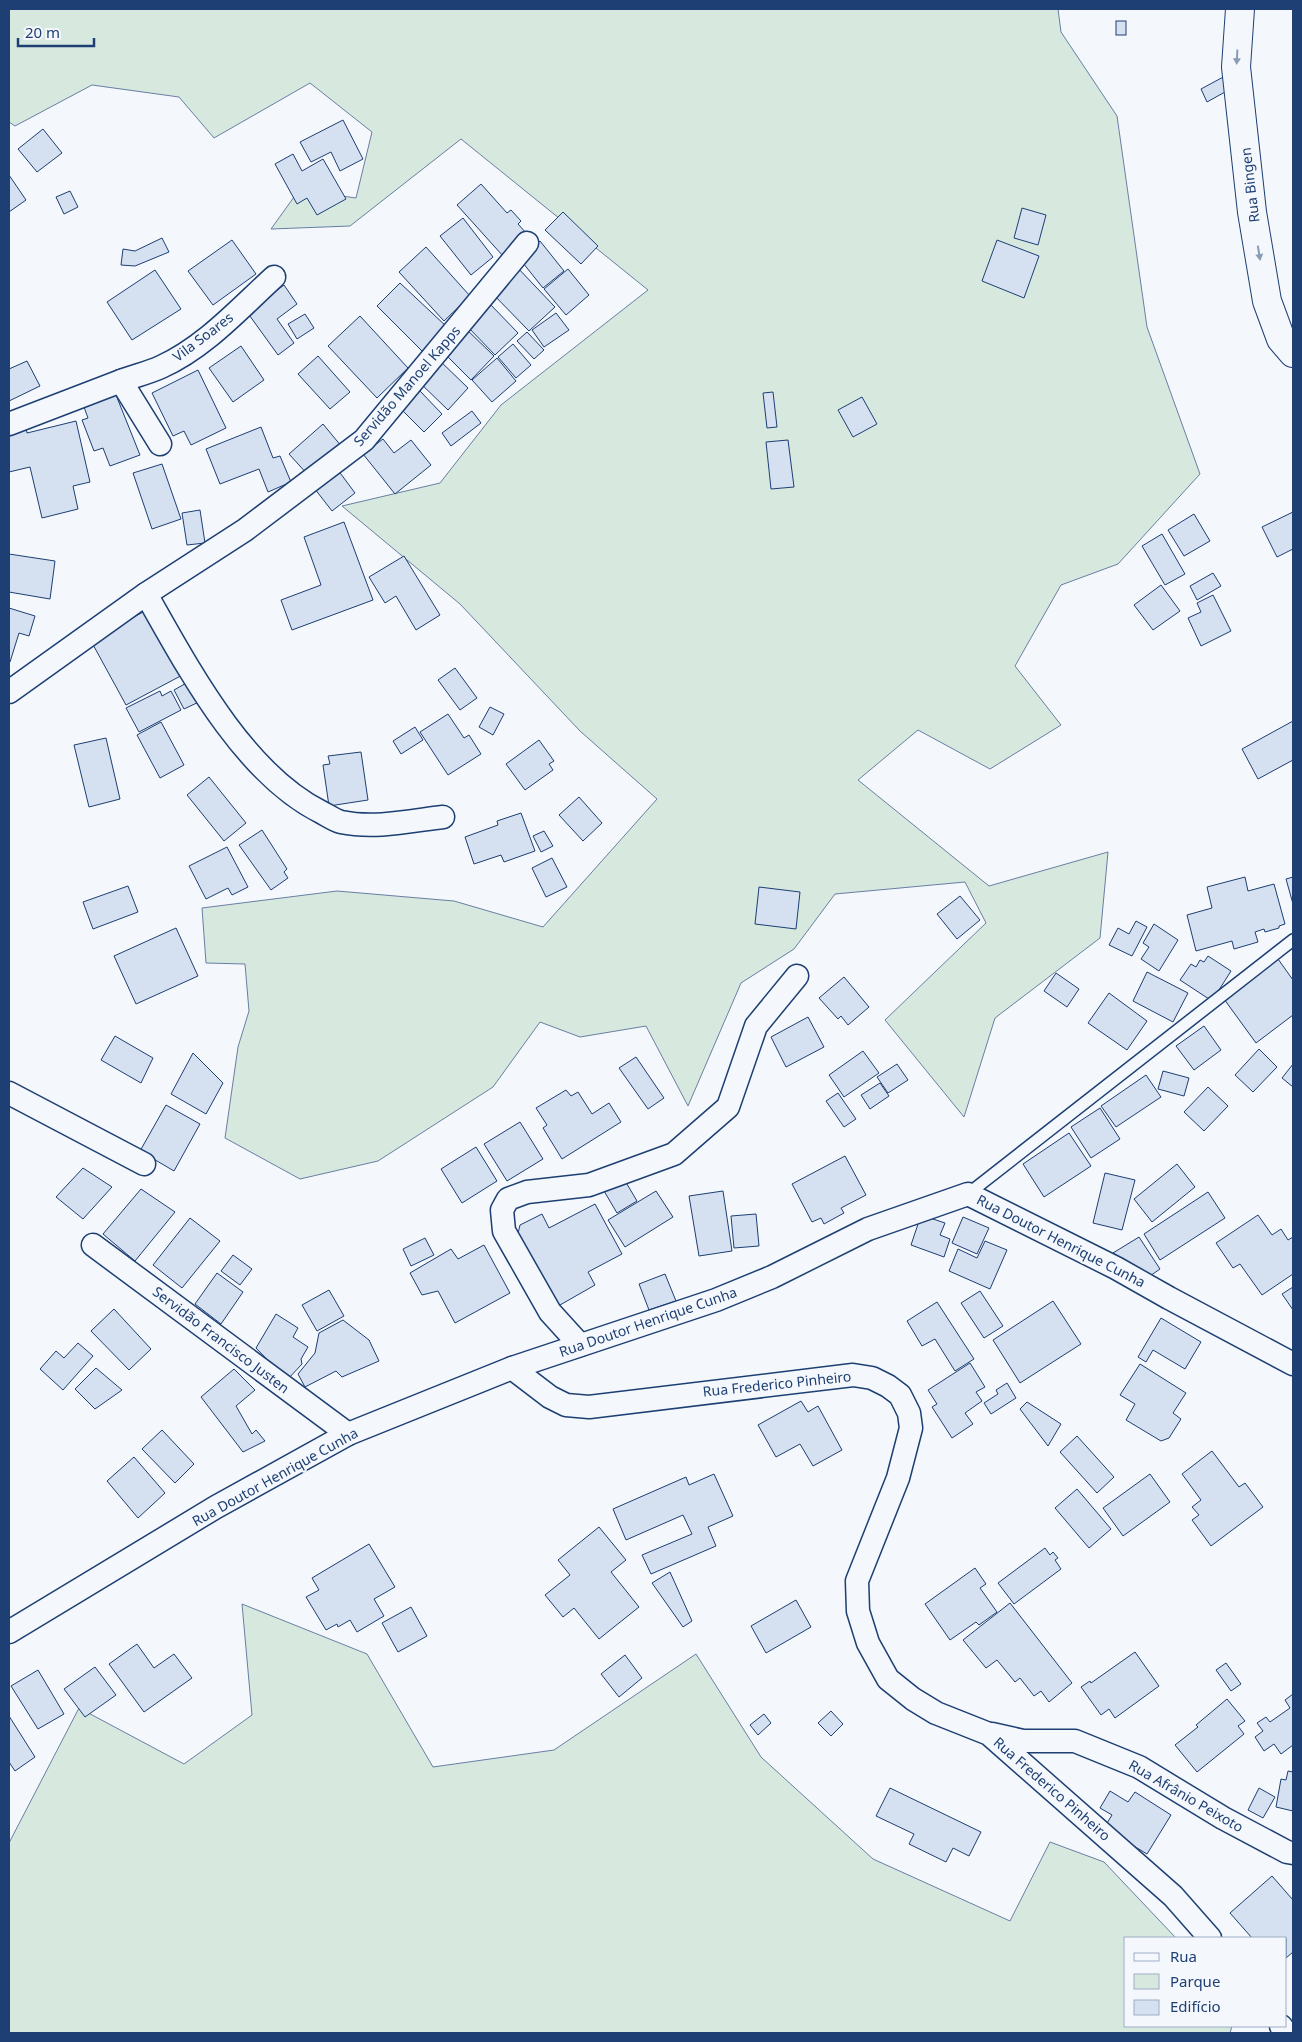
<svg xmlns="http://www.w3.org/2000/svg" width="1302" height="2042" font-family="'Noto Sans',sans-serif">
<rect width="100%" height="100%" fill="#f4f7fb"/>
<!-- green -->
<g fill="#d7e8df" stroke="#687fa3">
<path d="M9,9h1049l3,23 56,84 30,211 53,147 -82,90 -57,21 -46,81 46,59 -71,44 -72,-39 -60,50 131,106 119,-34 -8,86 -105,80 -31,99 -79,-97 101,-97 -21,-41 -130,12 -41,55 -53,34 -53,123 -42,-80 -66,11 -40,-15 -47,65 -115,74 -78,18 -75,-41 13,-91 11,-36 -4,-47 -39,-1 -4,-55 135,-17 117,10 89,26 114,-128 -77,-68 -120,-127 -118,-98 98,-23 61,-78 147,-115 -187,-151 -111,87 -79,3 28,-39 57,8 16,-66 -62,-49 -96,55 -35,-41 -87,-12 -77,41 -6,-4z"/>
<path d="M242,1604l125,50 66,113 121,-17 142,-96 65,103 112,102 137,62 40,-79 54,20 72,76h-50v88h106l-2,7h-1221v-190l70,-135 105,56 68,-49z"/>
</g>
<!-- building -->
<g fill="#d5e0f0" stroke="#1d3f73">
<rect x="1116" y="21" width="10" height="14"/>
<path d="M1227,75l7,12 -27,15 -6,-13z"/>
<path d="M343,120l20,39 -23,12 -9,-19 -20,10 -11,-20z"/>
<path d="M43,129l19,24 -25,19 -19,-23z"/>
<path d="M293,154l9,17 21,-12 23,40 -29,16 -10,-17 -10,6 -22,-40z"/>
<path d="M9,175l17,25 -17,12z"/>
<path d="M481,184l26,29 4,-3 10,11 -3,3 9,10 -24,22 -46,-51z"/>
<path d="M70,191l8,16 -14,7 -8,-17z"/>
<path d="M1022,208l24,7 -8,30 -24,-7z"/>
<path d="M563,212l35,34 -17,18 -36,-34z"/>
<path d="M463,218l30,39 -22,18 -31,-39z"/>
<path d="M162,238l7,14 -34,14 -14,-1 2,-16 12,2z"/>
<path d="M232,240l24,34 -43,31 -25,-34z"/>
<path d="M997,240l42,16 -15,42 -42,-17z"/>
<path d="M540,241l24,30 -21,17 -24,-30z"/>
<path d="M426,247l44,49 -26,25 -45,-49z"/>
<path d="M515,265l40,42 -26,24 -40,-41z"/>
<path d="M568,269l21,26 -23,20 -22,-26z"/>
<path d="M155,270l26,39 -49,31 -25,-38z"/>
<path d="M400,283l47,44 -25,24 -45,-45z"/>
<path d="M284,285l13,19 -20,15 17,24 -16,12 -31,-43z"/>
<path d="M489,303l29,30 -23,22 -29,-30z"/>
<path d="M556,313l13,17 -25,17 -12,-17z"/>
<path d="M305,314l9,14 -17,11 -9,-15z"/>
<path d="M360,316l48,52 -31,30 -49,-52z"/>
<path d="M463,326l31,30 -23,24 -31,-31z"/>
<path d="M527,332l17,18 -10,9 -17,-18z"/>
<path d="M513,344l18,21 -15,13 -18,-21z"/>
<path d="M241,346l23,34 -31,22 -24,-34z"/>
<path d="M318,356l32,36 -20,17 -32,-35z"/>
<path d="M436,357l32,31 -20,22 -32,-31z"/>
<path d="M497,358l19,23 -24,21 -20,-22z"/>
<path d="M27,361l13,25 -31,15v-32z"/>
<path d="M198,370l28,58 -35,17 -7,-14 -11,5 -21,-43z"/>
<path d="M420,391l22,23 -18,18 -23,-23z"/>
<path d="M773,392l4,35 -10,1 -4,-35z"/>
<path d="M116,395l24,60 -30,11 -7,-18 -9,3 -12,-31 6,-2 -4,-11z"/>
<path d="M862,397l15,27 -24,13 -15,-27z"/>
<path d="M472,411l9,12 -30,23 -9,-13z"/>
<path d="M76,421l14,61 -17,4 5,23 -36,9 -12,-51 -21,5v-38l16,-11 2,10z"/>
<path d="M323,424l19,23 -33,29 -20,-22z"/>
<path d="M261,427l12,31 7,-2 11,26 -23,10 -9,-23 -39,15 -14,-35z"/>
<path d="M383,439l11,14 17,-13 20,25 -36,29 -32,-40z"/>
<path d="M788,440l6,47 -23,2 -5,-47z"/>
<path d="M162,464l19,55 -29,10 -19,-56z"/>
<path d="M335,466l20,27 -23,18 -21,-27z"/>
<path d="M200,510l5,33 -18,2 -5,-32z"/>
<path d="M1293,512v37l-16,8 -15,-30z"/>
<path d="M1194,514l16,27 -26,15 -16,-26z"/>
<path d="M344,522l29,78 -81,30 -11,-30 40,-15 -17,-48z"/>
<path d="M1162,534l23,40 -20,11 -23,-39z"/>
<path d="M9,554l46,7 -5,38 -41,-7z"/>
<path d="M404,556l36,59 -24,15 -20,-34 -11,7 -16,-26z"/>
<path d="M1213,573l8,13 -24,14 -7,-14z"/>
<path d="M1161,585l19,26 -27,19 -19,-25z"/>
<path d="M1213,595l18,36 -30,15 -13,-28 13,-6 -4,-9z"/>
<path d="M152,607l36,65 -62,33 -35,-64z"/>
<path d="M9,608l26,8 -6,20 -10,-3 -9,29h-1z"/>
<path d="M455,668l22,30 -17,12 -22,-30z"/>
<path d="M190,681l11,20 -17,8 -10,-19z"/>
<path d="M160,691l2,5 9,-5 10,19 -42,22 -13,-24z"/>
<path d="M490,707l14,7 -11,21 -14,-8z"/>
<path d="M448,714l16,24 5,-3 12,19 -33,21 -28,-43z"/>
<path d="M1293,721v39l-35,19 -16,-30z"/>
<path d="M161,722l23,43 -24,13 -23,-43z"/>
<path d="M415,727l8,13 -22,14 -8,-13z"/>
<path d="M106,738l14,61 -31,8 -15,-62z"/>
<path d="M539,740l15,21 -5,3 4,6 -28,20 -19,-26z"/>
<path d="M361,752l7,48 -39,6 -6,-41 7,-1 -2,-8z"/>
<path d="M209,777l37,46 -22,18 -37,-46z"/>
<path d="M579,797l23,26 -19,18 -24,-26z"/>
<path d="M521,813l14,38 -31,11 -3,-7 -27,9 -9,-27 33,-12 -1,-4z"/>
<path d="M262,830l25,39 -3,3 4,6 -17,12 -32,-45z"/>
<path d="M544,831l9,15 -12,6 -8,-16z"/>
<path d="M227,847l21,40 -16,8 -4,-7 -22,11 -17,-33z"/>
<path d="M552,858l15,29 -21,10 -14,-29z"/>
<path d="M1245,877l3,14 26,-7 11,40 -6,2v2l-14,4 -1,-3 -9,3 3,10 -24,7 -2,-8 -36,10 -9,-36 25,-7 -5,-21z"/>
<path d="M1293,877v27l-7,-25z"/>
<path d="M128,886l10,26 -45,17 -10,-27z"/>
<path d="M759,887l41,5 -4,37 -41,-5z"/>
<path d="M960,896l20,24 -23,19 -20,-25z"/>
<path d="M1136,921l11,6 -15,29 -23,-11 9,-17 11,6z"/>
<path d="M1154,924l24,16 -19,31 -18,-12 8,-12 -6,-4z"/>
<path d="M176,928l22,48 -62,28 -22,-48z"/>
<path d="M1208,956l23,15 -19,30 -32,-21 11,-16 5,3 4,-7 4,2z"/>
<path d="M1278,959l15,21v35l-37,28 -32,-44z"/>
<path d="M1147,972l41,21 -15,29 -40,-21z"/>
<path d="M1056,973l23,16 -12,18 -23,-16z"/>
<path d="M844,977l25,30 -21,18 -7,-9 -3,3 -19,-21z"/>
<path d="M1109,993l38,28 -20,29 -39,-27z"/>
<path d="M808,1017l16,30 -38,20 -15,-30z"/>
<path d="M1204,1026l17,24 -27,20 -18,-24z"/>
<path d="M115,1036l38,22 -12,25 -40,-23z"/>
<path d="M1259,1049l18,18 -24,25 -18,-17z"/>
<path d="M863,1051l16,22 -35,24 -15,-22z"/>
<path d="M193,1053l30,30 -17,31 -35,-20z"/>
<path d="M636,1057l28,41 -16,11 -29,-41z"/>
<path d="M897,1064l11,16 -20,13 -11,-16z"/>
<path d="M1293,1064v23l-11,-9z"/>
<path d="M1163,1071l26,7 -5,18 -26,-7z"/>
<path d="M1146,1075l15,22 -45,30 -15,-21z"/>
<path d="M880,1083l9,13 -19,13 -9,-14z"/>
<path d="M1208,1087l20,19 -24,25 -20,-19z"/>
<path d="M566,1090l5,6 7,-4 14,22 17,-11 12,19 -59,37 -19,-31 4,-3 -11,-17z"/>
<path d="M838,1093l18,26 -12,8 -18,-26z"/>
<path d="M166,1105l34,19 -26,47 -34,-20z"/>
<path d="M1100,1108l20,31 -29,19 -20,-31z"/>
<path d="M520,1122l23,37 -36,22 -23,-37z"/>
<path d="M1069,1133l22,33 -47,31 -21,-33z"/>
<path d="M476,1147l21,34 -35,22 -21,-34z"/>
<path d="M845,1156l21,39 -25,13 3,5 -20,11 -3,-6 -9,4 -20,-38z"/>
<path d="M1177,1164l18,23 -43,35 -18,-23z"/>
<path d="M83,1168l29,19 -29,32 -27,-22z"/>
<path d="M1105,1173l30,7 -13,50 -29,-7z"/>
<path d="M624,1179l13,22 -20,12 -13,-22z"/>
<path d="M141,1189l34,23 -40,49 -32,-27z"/>
<path d="M656,1191l17,26 -48,30 -17,-27z"/>
<path d="M723,1191l9,60 -33,5 -10,-60z"/>
<path d="M1208,1192l17,26 -65,42 -16,-26z"/>
<path d="M595,1204l27,50 -34,18 7,13 -42,24 -37,-67 4,-17 22,-11 7,14z"/>
<path d="M756,1214l3,32 -25,2 -3,-32z"/>
<path d="M921,1215l24,8 -5,12 10,4 -6,18 -33,-12z"/>
<path d="M1258,1215l14,20 9,-6 7,11 5,-3v37l-31,21 -22,-31 -7,4 -17,-25z"/>
<path d="M963,1217l26,11 -12,26 -25,-11z"/>
<path d="M190,1218l30,23 -38,47 -29,-23z"/>
<path d="M1139,1237l21,32 -10,7 -37,-23z"/>
<path d="M425,1238l9,17 -23,11 -8,-17z"/>
<path d="M985,1241l22,9 -17,39 -41,-18 9,-22 19,9z"/>
<path d="M484,1245l26,48 -55,30 -17,-32 -16,4 -12,-22 41,-24 7,10z"/>
<path d="M233,1255l19,14 -12,16 -19,-14z"/>
<path d="M217,1273l26,19 -22,32 -26,-20z"/>
<path d="M665,1274l11,27 -27,9 -10,-26z"/>
<path d="M1293,1287v23l-11,-16z"/>
<path d="M329,1290l15,26 -27,15 -15,-26z"/>
<path d="M980,1291l23,35 -19,12 -23,-35z"/>
<path d="M1053,1301l28,43 -61,39 -27,-43z"/>
<path d="M937,1302l37,57 -19,12 -20,-32 -13,7 -15,-25z"/>
<path d="M114,1309l37,40 -22,21 -38,-39z"/>
<path d="M276,1314l22,14 -5,9 15,10 -7,12 1,5 -15,16 -31,-32z"/>
<path d="M1161,1318l40,24 -16,27 -32,-19 -7,12 -8,-5z"/>
<path d="M343,1320l26,20 10,21 -37,16 -6,-6 -31,16 -7,-13 17,-21 4,-20z"/>
<path d="M78,1343l15,13 -30,34 -23,-21 16,-18 8,7z"/>
<path d="M970,1363l15,24 -9,5 6,9 -17,12 8,11 -21,14 -20,-31 5,-3 -9,-14z"/>
<path d="M1140,1364l46,29 -13,20 8,6 -12,19 -8,3 -35,-21 9,-16 -15,-9z"/>
<path d="M96,1368l26,22 -27,19 -20,-20z"/>
<path d="M234,1369l21,21 -19,16 16,28 4,-4 9,11 -22,11 -42,-55z"/>
<path d="M1007,1383l9,15 -25,16 -7,-11 14,-9 -2,-4z"/>
<path d="M801,1401l7,11 10,-6 24,44 -29,16 -13,-22 -24,13 -18,-32z"/>
<path d="M1027,1402l34,22 -13,22 -28,-37z"/>
<path d="M162,1430l32,34 -19,19 -33,-34z"/>
<path d="M1077,1436l37,41 -17,16 -37,-41z"/>
<path d="M1212,1451l27,36 6,-4 18,24 -52,39 -19,-26 7,-5 -7,-8 9,-7 -19,-26z"/>
<path d="M134,1457l31,36 -27,25 -31,-37z"/>
<path d="M714,1474l19,42 -25,11 8,19 -65,28 -9,-19 50,-21 -9,-19 -57,25 -13,-31 73,-32 3,8z"/>
<path d="M1150,1474l20,28 -47,34 -20,-28z"/>
<path d="M1077,1489l34,40 -22,19 -34,-40z"/>
<path d="M599,1527l27,33 -15,12 28,35 -40,32 -25,-31 -11,9 -18,-22 25,-20 -12,-15z"/>
<path d="M369,1544l26,43 -21,12 10,17 -27,16 -7,-12 -12,7 -1,-3 -11,6 -20,-33 13,-7 -7,-12z"/>
<path d="M1045,1548l5,7 3,-3 5,6 -3,2 6,9 -47,35 -16,-21z"/>
<path d="M975,1568l11,16 -6,4 17,24 -18,13 -3,-3 -26,18 -25,-36z"/>
<path d="M670,1572l22,49 -9,6 -31,-44z"/>
<path d="M796,1600l15,27 -45,26 -15,-27z"/>
<path d="M1010,1603l62,80 -23,19 -8,-11 -7,5 -14,-18 -5,4 -18,-22 -11,8 -23,-28z"/>
<path d="M411,1607l16,29 -29,16 -16,-29z"/>
<path d="M137,1644l17,24 20,-14 18,24 -48,34 -35,-48z"/>
<path d="M1135,1652l24,34 -44,32 -6,-9 -8,6 -20,-28 9,-6 1,2z"/>
<path d="M625,1655l17,23 -23,19 -18,-23z"/>
<path d="M1226,1663l15,21 -10,7 -15,-21z"/>
<path d="M95,1667l21,28 -31,22 -21,-28z"/>
<path d="M38,1670l26,44 -26,15 -27,-43z"/>
<path d="M1293,1694v51l-12,9 -7,-10 -10,7 -9,-14 8,-6 -6,-8 9,-6 4,5 20,-14 -5,-8z"/>
<path d="M1227,1699l18,22 -7,5 6,8 -47,38 -22,-27 23,-18 -2,-2z"/>
<path d="M831,1711l12,13 -12,12 -13,-13z"/>
<path d="M764,1714l7,9 -13,12 -8,-10z"/>
<path d="M9,1716l26,41 -20,14 -6,-9z"/>
<path d="M1288,1771l5,1v39l-17,-4 5,-28 5,1z"/>
<path d="M890,1788l91,44 -12,24 -16,-8 -7,14 -37,-18 5,-10 -38,-18z"/>
<path d="M1259,1788l16,9 -12,21 -15,-8z"/>
<path d="M1110,1791l18,11 7,-10 36,23 -24,39 -43,-26 8,-13 -12,-7z"/>
<path d="M1272,1876l21,24v52l-7,6v-20h-34l-22,-25z"/>
</g>
<g fill="none" stroke-linecap="round" stroke-linejoin="round">
<defs>
<path id="service" d="M968,1194l325,-254"/>
<g id="minor">
<path d="M121,381c13,-5 27,-8 40,-14 44,-20 78,-58 113,-90"/>
<path d="M9,424l112,-43 39,63"/>
<path d="M146,594c42,74 97,179 175,218 6,3 13,8 20,10 34,7 69,-1 102,-5"/>
<path d="M9,692l137,-98 99,-64 119,-90 163,-197"/>
<path d="M9,1093l135,71"/>
<path d="M93,1245l255,189"/>
<path d="M580,1345l-30,-33 -46,-81 -2,-21 6,-11 19,-7 62,-7 85,-31 54,-47 28,-81 41,-50"/>
<path d="M512,1368l38,29 16,8 23,2 264,-32 19,3 16,8 12,9 9,18 2,15 -13,50 -41,103 1,30 10,32 20,36 25,20 23,14 53,21 184,162 37,42"/>
<path d="M9,1632l207,-125 132,-73 164,-66 204,-68 56,-23 96,-48 100,-35 148,74 53,30 124,66"/>
<path d="M992,1734l31,7h52l64,26 84,51 64,34 6,1"/>
<path d="M1281,2026l5,7"/>
</g>
<path id="primary" d="M1240,9l-4,58 16,145 15,89 14,38 12,14"/>
</defs>
<!-- service casing -->
<use href="#service" stroke="#1d3f73" stroke-width="14"/>
<!-- minor casing -->
<use href="#minor" stroke="#1d3f73" stroke-width="25"/>
<!-- primary casing -->
<use href="#primary" stroke="#1d3f73" stroke-width="30"/>
<!-- service -->
<use href="#service" stroke="#f4f7fb" stroke-width="11"/>
<!-- minor -->
<use href="#minor" stroke="#f4f7fb" stroke-width="22"/>
<!-- primary -->
<use href="#primary" stroke="#f4f7fb" stroke-width="28"/>
</g>
<!-- one-way arrows -->
<defs><path id="oneway-solid" d="M-6-.8H1V-3.2L6.5 0L1 3.2V.8H-6Z" transform="scale(1.25)"/></defs>
<g fill="#889bb7">
<use href="#oneway-solid" transform="translate(1237 57) rotate(93)"/>
<use href="#oneway-solid" transform="translate(1259 253) rotate(81)"/>
</g>
<g text-anchor="middle" stroke-width="4" stroke-linejoin="round" paint-order="stroke">
<!-- street labels -->
<g font-size="14" fill="#1d3f73" stroke="#f4f7fb">
<text transform="translate(1250 185) rotate(-97)" y="5">Rua Bingen</text>
<text transform="translate(203 337) rotate(-37)" y="5">Vila Soares</text>
<text transform="translate(407 386) rotate(-49)" y="5">Servidão Manoel Kapps</text>
<text transform="translate(1061 1241) rotate(27)" y="5">Rua Doutor Henrique Cunha</text>
<text transform="translate(648 1322) rotate(-19)" y="5">Rua Doutor Henrique Cunha</text>
<text transform="translate(221 1340) rotate(37)" y="5">Servidão Francisco Justen</text>
<text transform="translate(777 1384) rotate(-6)" y="5">Rua Frederico Pinheiro</text>
<text transform="translate(275 1477) rotate(-29)" y="5">Rua Doutor Henrique Cunha</text>
<text transform="translate(1052 1789) rotate(41)" y="5">Rua Frederico Pinheiro</text>
<text transform="translate(1186 1796) rotate(30)" y="5">Rua Afrânio Peixoto</text>
</g>
</g>
<!-- border -->
<rect width="1302" height="2042" fill="none" stroke="#1d3f73" stroke-width="20"/>
<!-- legend -->
<rect x="1124" y="1937" width="162" height="90" fill="#f4f7fb" stroke="#9eadc5"/>
<rect x="1134" y="1953" width="25" height="8" fill="#f4f7fb" stroke="#9eadc5"/>
<text x="1170" y="1962" font-size="15" fill="#1d3f73">Rua</text>
<rect x="1134" y="1974" width="25" height="15" fill="#d7e8df" stroke="#9eadc5"/>
<text x="1170" y="1987" font-size="15" fill="#1d3f73">Parque</text>
<rect x="1134" y="2000" width="25" height="15" fill="#d5e0f0" stroke="#9eadc5"/>
<text x="1170" y="2012" font-size="15" fill="#1d3f73">Edifício</text>
<!-- scale -->
<path d="M18 38v8h76v-8" fill="none" stroke="#1d3f73" stroke-width="2.5"/>
<text x="25" y="38" font-size="15" fill="#1d3f73" stroke="#f4f7fb" stroke-width="4" paint-order="stroke">20 m</text>
</svg>
